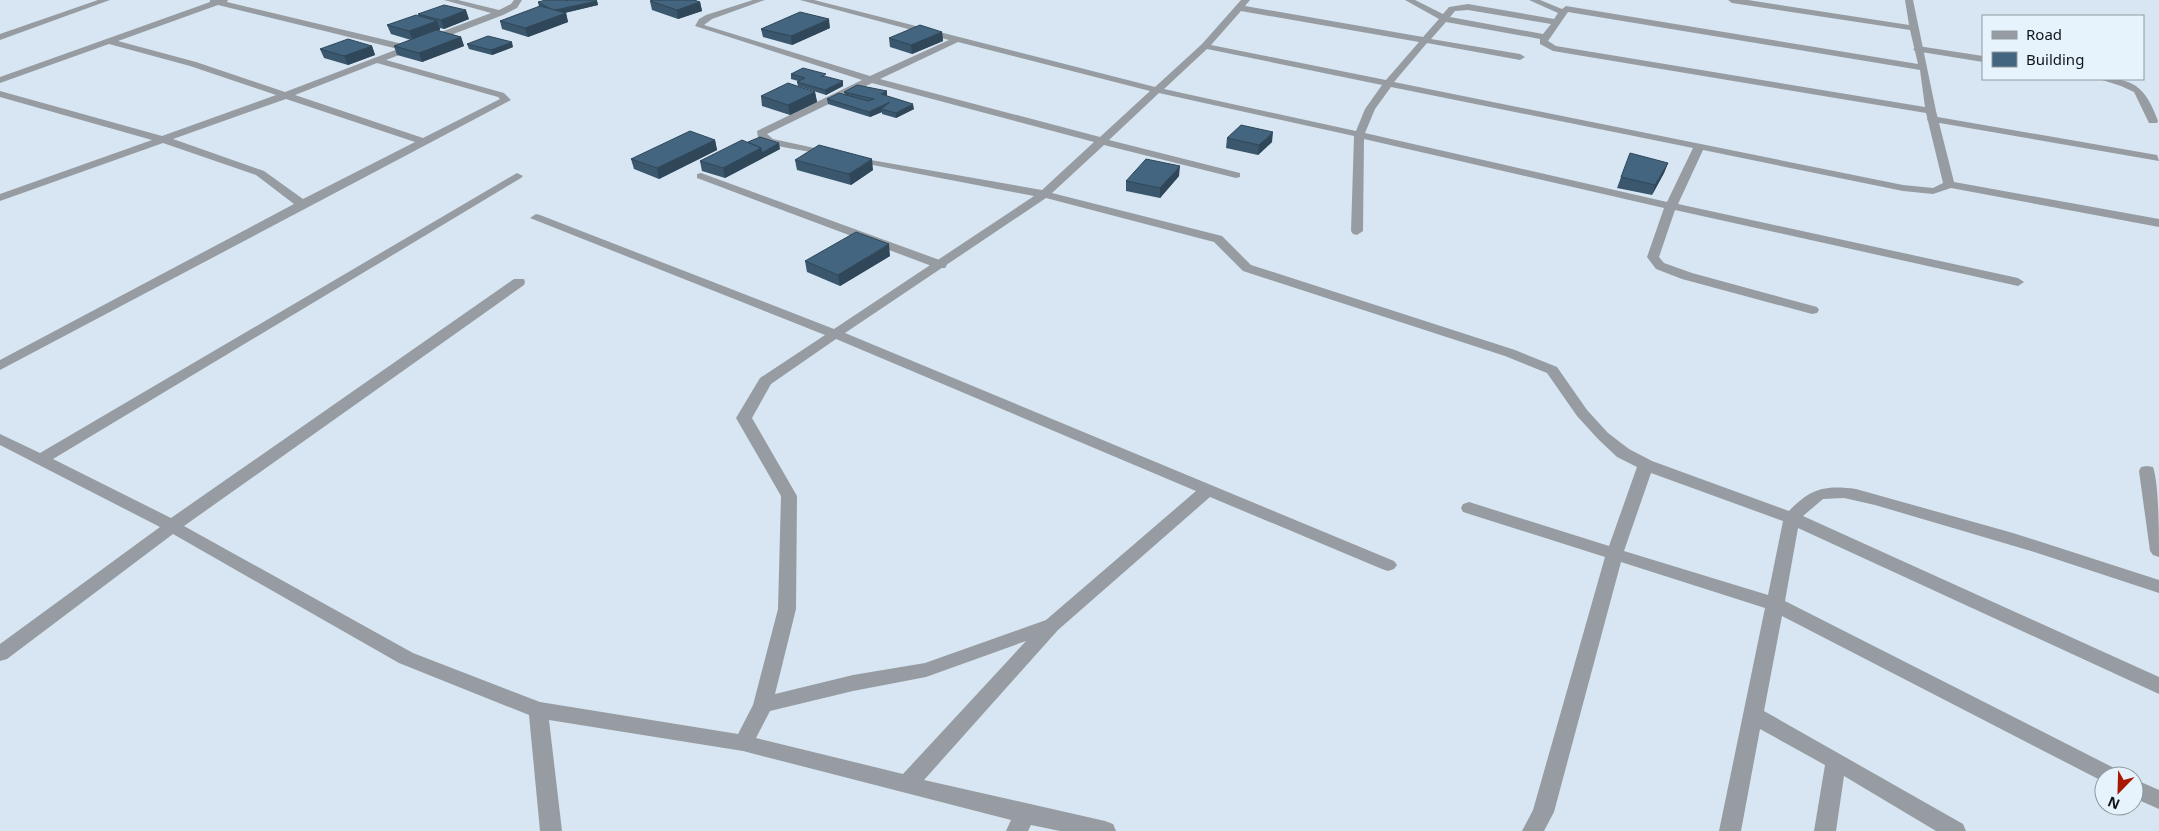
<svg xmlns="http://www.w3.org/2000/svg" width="2159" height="831" font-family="'Noto Sans',sans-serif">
<rect width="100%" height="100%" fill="#d7e6f2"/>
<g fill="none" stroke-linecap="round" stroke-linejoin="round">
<!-- service -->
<g fill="#969ca1" fill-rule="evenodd">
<path d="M1918,46l65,10v6l-68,-11 -2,-2z"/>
<path d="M2099,79c36,-2 47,10 59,42l-1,2h-8l-15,-31 -13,-6z"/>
<path d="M1932,116l225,39 2,6 -231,-40 -1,-2z"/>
<path d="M701,173l244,89 2,3 -2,3h-8l-240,-90v-4z"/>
</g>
<!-- minor -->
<g fill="#969ca1" fill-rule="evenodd">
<path d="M98,0h12l-110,40v-6z"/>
<path d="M210,0h18l-1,2 180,43 84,-32 -47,-13h14l41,10 12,-6 3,-4h8l-5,8 -14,7 -117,45 118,33 7,7 -511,270v-10l294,-156 -38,-29 -93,-32 -163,58v-7l152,-54 -152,-43v-6l162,45 114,-41 -86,-29 -81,-22 -109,39v-6l210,-75zM218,5l180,44 -113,43 -89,-30 -78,-21zM377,63l121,34 2,2 -77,39 -128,-43zM286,99l129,43 -112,57 -39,-28 -91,-32z"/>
<path d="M753,0h12l-53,19 -8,6 166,51 79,-36 -149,-40h14l341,87 47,-43 39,-44h9l-5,6 178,31 16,-18 -34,-19h10l28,14 6,-7 19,-3 86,15 4,-6 -29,-13h11l22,9 4,-3 352,58 -8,-34 -178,-27 -4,-3h20l161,25 -4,-25h8l23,111 18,71 205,37v8l-208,-39 -18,6 -30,-3 -200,-41 -25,54 340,74 6,4 -6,4 -343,-76 -16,47 5,6 28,10 125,34 2,3 -2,3 -5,1 -130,-35 -26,-10 -9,-12 17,-49 -300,-69 -1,92 -6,4 -4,-1 -2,-3 3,-95 -195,-43 -50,47 131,33v4l-4,1 -132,-33 -52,48 170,43 29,29 264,85 42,17 30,43 21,23 21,16 23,12 137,50c22,-23 36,-26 67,-22l157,44 146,47v13l-128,-42 -156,-46 -31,-7 -21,1 -20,17 356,161v17l-361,-166 -13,73 333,169 3,6h-17v6l-322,-166 -18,95 199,113 3,7h-30l-92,-55 -8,55h-22l11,-66 -65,-36 -19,102h-22l46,-223 -144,-46 -67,250 -10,19h-22l11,-21 72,-253 -142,-45 -2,-4 2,-4 6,-2 140,44 28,-79 -20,-10 -19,-18 -21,-23 -30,-43 -42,-17 -262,-85 -29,-29 -168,-44 -201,135 549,228 3,4 -3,4 -6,2 -6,-2 -172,-72 -152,133 -134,150 181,41 8,3 3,7h-56l-29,-6 -3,6h-22l5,-11 -268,-69 -194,-31 13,111h-22l-11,-116 -130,-52 -226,-129 -166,125 -7,2v-17l160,-117 -160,-82v-11l40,19 477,-280 6,3 -2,2 -468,281 118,59 343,-239h10l1,3 -1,3 -340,241 229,127 127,49 198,32 15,-29 25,-96 3,-113 -45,-78 24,-40 65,-43 -295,-117 6,-4 4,1 294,114 200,-133 -182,-35 -4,-1v-4l194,34 52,-48 -222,-59 -105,51 6,5 60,13v4l-67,-12 -8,-6 -1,-7 105,-51 -167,-54 4,-7 7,-4zM1468,10l83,14 -8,10 -93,-17 5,-6zM1241,11l178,31 -33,38 -175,-35zM1568,12l352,58 5,37 -369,-61 -8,-5zM1446,22l94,17v5l13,7 373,62 17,70 -10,5 -30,-3 -509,-103 33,-39 93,17 5,-3 -5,-3 -89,-15zM958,42l192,49 -50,46 -220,-58zM1207,49l175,36 -17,24 -9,22 -192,-42zM1391,87l302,61 -26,54 -302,-69 10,-24zM836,339l360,152 -150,129 -121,43 -72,12 -78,19 21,-85 1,-113 -45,-78 19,-34zM1651,473l132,48 -15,74 -144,-44zM1026,641l-123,133 -147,-36 14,-27 83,-20 73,-14z"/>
<path d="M2147,466l6,1c6,17 6,69 6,90l-6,-2 -3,-4 -11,-80 2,-4z"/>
<path d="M2134,779l25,11v19l-25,-11z"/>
</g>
</g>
<!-- wall -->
<g fill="#3a576d">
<path d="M597,1l1,4 -33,8h1l2,9 -40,15 -26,-8 -2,-8 39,-14 -1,-5z"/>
<path d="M650,1l50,1 2,9 -24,8 -26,-9z"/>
<path d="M418,14l51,5 -25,10 -4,-1v2l-3,1 24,6 3,9 -42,16 -25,-7 -3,-9 17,-6 -20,-6 -4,-9 32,-9z"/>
<path d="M830,28l-38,17 -29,-8 -2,-8z"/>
<path d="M942,32l1,9 -31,13 -22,-7 -1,-9z"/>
<path d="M467,44l46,3 -21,8 -23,-6z"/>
<path d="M372,46l3,9 -27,10 -24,-7 -4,-9z"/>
<path d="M791,74l36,3 16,9 -17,9 -28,-9 -1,-4 1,-1 -7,-2z"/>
<path d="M815,92l2,10 -27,13 -28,-9 -1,-10z"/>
<path d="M844,92l43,4 27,13 -18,9 -14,-4v-2l-12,5 -42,-13 -1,-5 18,-5z"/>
<path d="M1227,138l45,4 -14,13 -32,-7z"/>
<path d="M715,140l2,10 -58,29 -25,-10 -3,-10z"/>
<path d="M748,142l32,7 -55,29 -23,-7 -2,-10z"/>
<path d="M795,160l78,10 -22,15 -54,-15z"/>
<path d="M1668,163l-4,10 -12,22 -35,-7 4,-11z"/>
<path d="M1179,176l-19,22 -34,-7v-10z"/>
<path d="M890,256l-50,30 -33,-14 -2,-11z"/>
</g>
<!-- shaded-wall -->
<g fill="#2f4759">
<path d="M597,1l1,4 -43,10 -1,-4z"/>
<path d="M700,2l2,9 -24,8 -1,-9z"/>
<path d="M466,10l3,9 -25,10 -3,-9z"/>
<path d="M566,13l2,9 -40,15 -3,-9z"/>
<path d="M829,19l1,9 -38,17 -1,-9z"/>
<path d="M437,21l3,9 -27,10 -4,-9z"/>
<path d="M942,32l1,9 -31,13 -1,-9z"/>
<path d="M461,37l3,9 -42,16 -3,-9z"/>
<path d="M512,42l1,5 -21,8 -1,-5z"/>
<path d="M372,46l3,9 -27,10 -4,-9z"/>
<path d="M843,81v5l-17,9 -1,-5z"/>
<path d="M887,91v5l-6,-2z"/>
<path d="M815,92l2,10 -27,13 -2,-10z"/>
<path d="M890,102l-9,7 1,3 -12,5 -1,-5z"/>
<path d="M913,104l1,5 -18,9v-5z"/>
<path d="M1273,132l-1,10 -14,13 1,-10z"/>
<path d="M715,140l2,10 -58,29 -2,-11z"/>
<path d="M779,143l1,6 -55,29 -2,-10 38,-20z"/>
<path d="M872,159l1,11 -22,15 -2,-11z"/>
<path d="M1668,163l-4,10 -12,22 3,-10z"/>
<path d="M1180,166l-1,10 -19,22v-10z"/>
<path d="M889,244l1,12 -50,30 -2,-11z"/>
</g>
<!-- building -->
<g fill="#43657f" stroke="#2f4759">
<path d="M546,0h20l2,1 -1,-1h29l1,1 -42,9 -4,-1 -13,-7z"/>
<path d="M653,0h41l6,2 -23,8 -27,-9z"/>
<path d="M444,5l22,5 -25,10 -23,-6z"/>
<path d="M540,6l26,7 -41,15 -25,-7z"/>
<path d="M800,12l29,7 -38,17 -30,-7z"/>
<path d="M416,15l21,6 -28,10 -22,-6z"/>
<path d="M920,25l22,7 -31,13 -22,-7z"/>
<path d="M436,30l25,7 -42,16 -25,-7z"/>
<path d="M488,36l24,6 -21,8 -24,-6z"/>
<path d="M348,39l24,7 -28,10 -24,-7z"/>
<path d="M803,68l23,6 -5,3 3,-1 19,5 -18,9 -28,-8 8,-4 -14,-4z"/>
<path d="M788,83l27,9 -27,13 -27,-9z"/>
<path d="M857,85l30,6 -6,3 32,10 -17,9 -15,-4 9,-7 -21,10 -42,-13 12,-6 29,8 6,-2 -30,-7z"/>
<path d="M1241,125l32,7 -14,13 -32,-7z"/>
<path d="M690,131l25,9 -58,28 -26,-9z"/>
<path d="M760,137l19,6 -17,10 -1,-5 -13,-6z"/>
<path d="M742,140l19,8 -38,20 -23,-7z"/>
<path d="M819,145l53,14 -23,15 -54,-14z"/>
<path d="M1630,153l38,10 -13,22 -34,-8z"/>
<path d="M1146,159l34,7 -20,22 -34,-7z"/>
<path d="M856,232l33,12 -51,31 -33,-14z"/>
</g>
<!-- legend -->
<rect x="1982" y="15" width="162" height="65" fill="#e6f3fd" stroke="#909aa1"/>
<rect x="1992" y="31" width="25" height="8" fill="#969ca1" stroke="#909aa1"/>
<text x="2026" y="40" font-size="15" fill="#0f1418">Road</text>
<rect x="1992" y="52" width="25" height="15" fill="#43657f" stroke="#909aa1"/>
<text x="2026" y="65" font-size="15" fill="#0f1418">Building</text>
<!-- north arrow -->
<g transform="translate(2119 791) rotate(203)"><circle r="24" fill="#e6f3fd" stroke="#909aa1"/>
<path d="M0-4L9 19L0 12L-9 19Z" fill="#a81700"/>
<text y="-8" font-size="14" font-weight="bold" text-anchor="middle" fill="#0f1418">N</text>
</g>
</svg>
